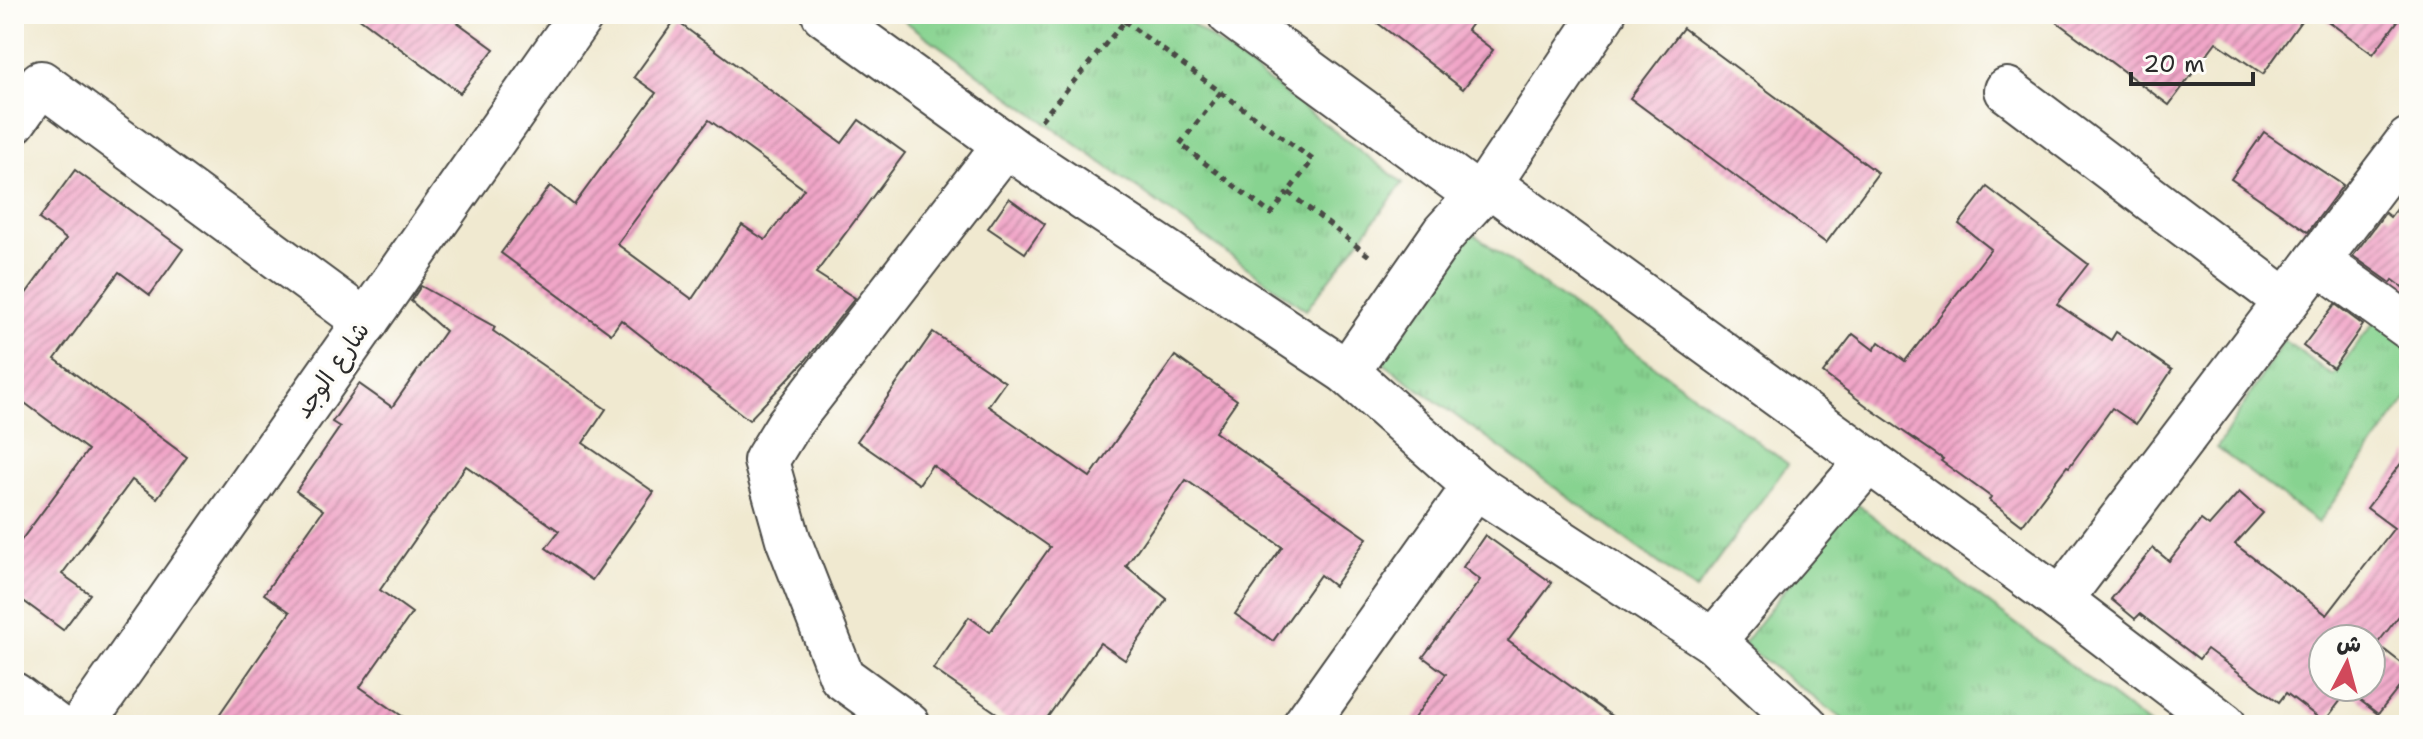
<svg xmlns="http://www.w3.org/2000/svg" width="2423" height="739" font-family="'Shantell Sans','Playpen Sans Arabic',sans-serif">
<defs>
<pattern id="grass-tufts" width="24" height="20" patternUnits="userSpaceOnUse" patternTransform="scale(2)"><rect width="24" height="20" fill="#87d390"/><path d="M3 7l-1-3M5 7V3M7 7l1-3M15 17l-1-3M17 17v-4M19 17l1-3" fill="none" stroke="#75b57c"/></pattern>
<pattern id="building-hatch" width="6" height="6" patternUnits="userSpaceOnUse" patternTransform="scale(2)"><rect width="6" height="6" fill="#f1a6c8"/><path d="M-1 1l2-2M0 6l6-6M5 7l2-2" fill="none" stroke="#c387a3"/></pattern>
</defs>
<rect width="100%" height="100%" fill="#fdfcf7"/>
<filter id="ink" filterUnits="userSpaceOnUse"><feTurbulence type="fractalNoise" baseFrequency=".0125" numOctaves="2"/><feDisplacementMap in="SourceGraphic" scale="16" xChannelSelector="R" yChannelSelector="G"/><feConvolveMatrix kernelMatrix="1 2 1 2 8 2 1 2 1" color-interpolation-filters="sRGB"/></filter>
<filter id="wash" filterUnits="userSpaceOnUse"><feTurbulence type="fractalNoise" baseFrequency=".006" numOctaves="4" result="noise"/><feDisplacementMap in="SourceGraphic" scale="32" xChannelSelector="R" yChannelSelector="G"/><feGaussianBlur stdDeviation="1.8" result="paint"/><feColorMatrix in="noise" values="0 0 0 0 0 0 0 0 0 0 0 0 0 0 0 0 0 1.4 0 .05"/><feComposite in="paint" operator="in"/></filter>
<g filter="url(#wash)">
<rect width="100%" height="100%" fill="#f0e9d0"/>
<!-- grass -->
<g fill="url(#grass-tufts)" stroke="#597f5e" stroke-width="2">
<path d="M895,14h284l224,169 -97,127z"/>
<path d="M1472,233l316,231 -92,126 -317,-230z"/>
<path d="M2384,309l25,18v69l-91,127 -101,-75 67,-108 49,36z"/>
<path d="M1853,501l297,224h-300l-107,-81z"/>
</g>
<g id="blocks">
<!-- building -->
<g fill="url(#building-hatch)" fill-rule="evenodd">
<path d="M354,14h92l48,35 -34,44z"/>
<path d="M1366,14h113l-12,16 26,20 -30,39z"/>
<path d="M2046,14h260l-43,60 -47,-32 -47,63z"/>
<path d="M2318,14h85l-30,40z"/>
<path d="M675,20l167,123 17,-23 46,33 -89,120 39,25 -49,62 -57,60 -128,-100 -10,14 -110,-81 49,-67 24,19 82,-112 -22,-16zM709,120l95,69 -39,51 -23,-15 -50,74 -75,-55z"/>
<path d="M1683,28l195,145 -52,70 -196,-145z"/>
<path d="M2264,132l79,53 -35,47 -77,-53z"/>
<path d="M75,170l108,79 -33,46 -31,-23 -64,87 132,98 -30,41 -25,-18 -70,94 28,20 -27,36 -49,-36v-44l74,-100 -74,-55v-85l52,-71 -27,-20z"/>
<path d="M1987,187l101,77 -31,40 54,36 5,-8 56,38 -36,54 -24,-16 -43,59 -2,-1 -45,59 -33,-25 2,-3 -50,-36 2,-2 -71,-49 -49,-37 30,-39 21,16 5,-8 26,19 86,-112 -32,-25z"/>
<path d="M2409,192v100l-16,-12 -2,3 -38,-27 32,-43 5,4z"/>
<path d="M1009,198l36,26 -20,29 -37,-25z"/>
<path d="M421,286l74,41 -2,4 113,78 -23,34 71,49 -62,88 -46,-32 13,-17 -93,-65 -86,124 32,23 -52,74 55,38h-203l78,-113 -26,-18 59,-84 -27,-19 44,-64 -8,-5 27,-38 33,23 53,-76 -34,-30z"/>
<path d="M2335,304l28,21 -30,43 -30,-22z"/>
<path d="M933,332l72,50 -17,24 102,71 85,-121 62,44 -22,32 152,106 -33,48 -14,-11 -47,66 -38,-27 47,-67 -96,-67 -60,86 41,33 -42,61 -25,-17 -58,82h-28l-81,-56 36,-52 21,15 60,-85 -118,-82 -13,19 -62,-43z"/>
<path d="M2409,453v150l-32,41 32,25v6l-31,39 -30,-23 -24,31 -38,-29 -7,9 -72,-53 -8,10 -59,-45 -5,5 -24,-20 42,-51 16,13 32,-41 8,6 30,-34 24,21 -28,31 92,71 67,-87 -27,-20zM2323,639h48v48h-48z"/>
<path d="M1485,535l67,48 -44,58 116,84h-215l37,-51 -23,-17 57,-77 -17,-13z"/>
</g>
</g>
</g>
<g filter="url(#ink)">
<use href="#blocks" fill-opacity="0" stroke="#494844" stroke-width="2"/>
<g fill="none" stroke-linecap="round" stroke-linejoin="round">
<defs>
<g id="minor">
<path d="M824,14l190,137 333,221 128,114 238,155 92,84"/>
<path d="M1230,14l248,182"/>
<path d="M2007,90l279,211"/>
<path d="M14,121l27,-38 325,239"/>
<path d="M1489,184l114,-170"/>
<path d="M2317,261l92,66"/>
<path d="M1347,372l97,-139 45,-49 571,416 164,125"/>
<path d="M2060,600l349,-460"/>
<path d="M1713,641l156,-181"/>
<path d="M14,695l40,30"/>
<path d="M82,725l500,-711"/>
<path d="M908,725l-66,-48 -54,-138 -22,-78 22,-36 217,-280"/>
<path d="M1305,725l170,-239"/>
</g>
</defs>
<!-- minor casing -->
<use href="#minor" stroke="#494844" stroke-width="48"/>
<!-- path -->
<g stroke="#494844" stroke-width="5" stroke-dasharray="6 6" stroke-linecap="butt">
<path d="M1124,21l189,139 -25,32 85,67"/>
<path d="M1221,92l-41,52 91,70 17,-22"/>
<path d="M1041,120l90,-106"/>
</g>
<!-- minor -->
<use href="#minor" stroke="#fff" stroke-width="44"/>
</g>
</g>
<g text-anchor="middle" stroke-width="7" stroke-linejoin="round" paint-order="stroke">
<!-- street labels -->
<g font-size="24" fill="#2b2b2b" stroke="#fdfcf7">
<text transform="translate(332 370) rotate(-55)" y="8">شارع الوجد</text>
</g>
</g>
<!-- margin -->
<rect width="2423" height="739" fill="none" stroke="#fdfcf7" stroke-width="48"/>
<!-- north arrow -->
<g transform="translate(2347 663) rotate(6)"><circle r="38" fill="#fdfcf7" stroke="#a9a8a5" stroke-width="2"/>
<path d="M0-6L14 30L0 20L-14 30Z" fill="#d1495b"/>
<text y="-12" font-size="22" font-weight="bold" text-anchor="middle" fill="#2b2b2b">ش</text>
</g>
<!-- scale -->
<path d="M2131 72v12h122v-12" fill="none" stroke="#2b2b2b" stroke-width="4"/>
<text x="2143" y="72" font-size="24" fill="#2b2b2b" stroke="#fdfcf7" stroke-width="6" paint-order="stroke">20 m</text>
</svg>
